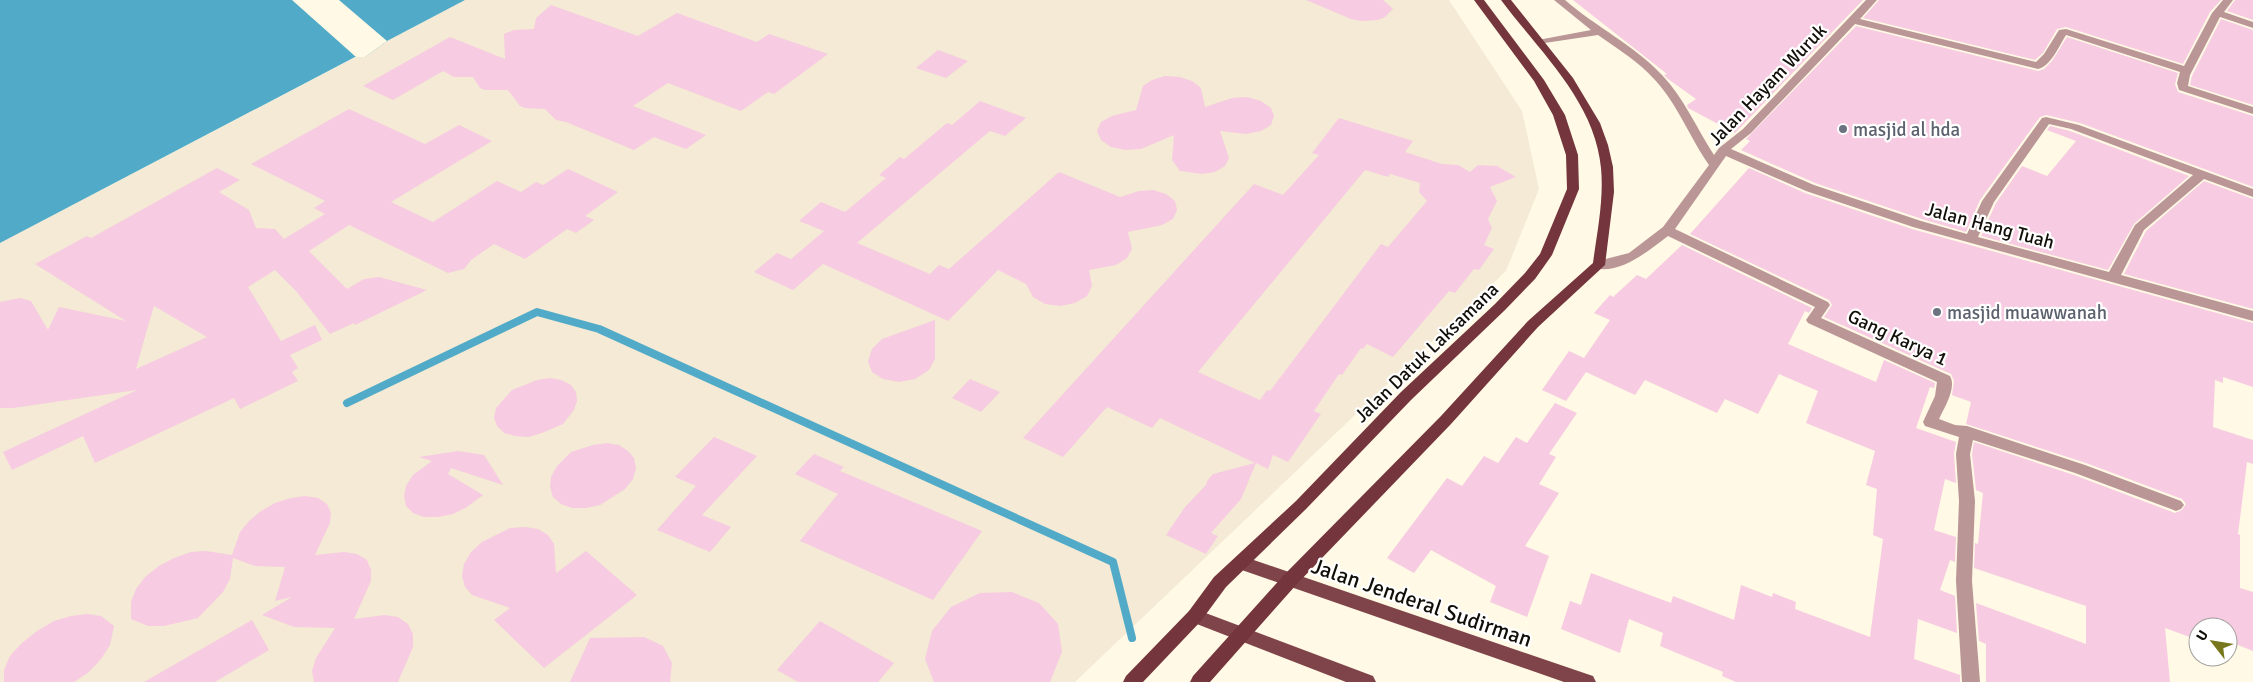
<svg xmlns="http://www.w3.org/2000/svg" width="2253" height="682" font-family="Signika,sans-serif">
<rect width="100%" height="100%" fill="#fff9e5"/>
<!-- industrial -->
<path fill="#f4ead5" d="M465,0h984l73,111 17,78 -33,82 -431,411h-1075v-439l356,-186h9l22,-16z"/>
<!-- water -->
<path fill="#51abc8" d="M0,0h465l-78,41 -22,16h-10l-355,186z"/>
<!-- pier -->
<path fill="#fff9e5" d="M292,0h47l48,41 -22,16h-9z"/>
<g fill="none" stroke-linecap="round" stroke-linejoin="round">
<!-- stream -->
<path stroke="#51abc8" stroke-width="8" d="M347,403l190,-91 62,17 514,233 19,76"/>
</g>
<!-- building -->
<g fill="#f7cbe1" fill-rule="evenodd">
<path d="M1306,0h77l10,9 -8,8 -7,3 -17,1 -10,-2z"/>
<path d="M1573,0h290l-128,133 -47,-25 -1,-3 9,-6 -28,-20 -4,-4 3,-1z"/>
<path d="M1879,0h342l-11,12 -27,52 -117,-37 -9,2 -14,24 -8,7 -172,-42z"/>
<path d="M2235,0h18v20l-26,-9z"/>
<path d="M551,5l87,31 39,-23 80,29 12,-8 59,20 -54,40 -6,-2 -27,19 -73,-28 -35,23 73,29 -20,14 -32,-12 -20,13 -68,-28 -10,-2 -11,-11 -20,-1 -5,-2 -12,-16h-23l-5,-2 -7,-11h-19l-11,-6 -50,29 -30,-14 87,-49 55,22 -1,-25 10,-4 20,-1 2,-11z"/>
<path d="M2221,19l32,11v75l-63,-20 2,-9z"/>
<path d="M1856,26l182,45 6,-2 8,-8 15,-24 111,36 -3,11 3,8 75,24v71l-173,-64 -34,-8 -6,2 -60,83 -14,32 -44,-13 -107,-36 -74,-33 9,-9 -4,-2z"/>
<path d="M938,50l30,11 -22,17 -30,-10z"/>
<path d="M1165,76l15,1 12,4 9,7 4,19 27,-9 15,-1 14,4 10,7 3,8 -3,9 -10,6 -15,3 -26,-3 9,27 -4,8 -10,6 -13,2 -22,-3 -8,-11 2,-25 -33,14 -16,1 -14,-3 -10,-7 -4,-9 4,-9 11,-6 24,-6 7,-24 9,-6z"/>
<path d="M980,101l46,17 -21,18 -15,-5 -133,112 73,31 9,-9 10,4 110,-97 61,25 19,-6 14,-1 13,4 9,7 2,9 -4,9 -11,6 -34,7 4,17 -5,9 -11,7 -27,5 3,16 -5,10 -12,7 -15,3 -15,-2 -12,-7 -7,-13 -28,-14 -50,51 -125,-57 -30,26 -39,-18 23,-19 14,6 33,-28 -25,-10 22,-19 24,10 41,-34 -7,-3 21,-18 4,2 43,-36 5,2z"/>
<path d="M349,109l76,35 34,-19 33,16 -101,61 42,20 64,-41 24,11 15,-10 7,3 25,-16 50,23 -33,24 9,4 -18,13 -9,-4 -42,30 -31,-15 -23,16 -7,9 -16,4 -99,-48 -40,26 38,38 17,-10 15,-2 48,13 -72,35 -1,-2 -24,11 -34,-43 -21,-21 -27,17 33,54 34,-16 7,15 -32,15 8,13 -6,4 6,9 -58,28 -6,-11 -139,65 -12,-27 -71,34 -9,-18 134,-62 -124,18h-13v-106l20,-4 11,3 17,29 11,-23 67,14 -91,-57 52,-28 4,2 126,-70 23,12 -21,12 30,18 7,18 19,1 9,10 41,-25 -11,-6 11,-7 -74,-37zM154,306l53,31 -71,32 10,-36z"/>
<path d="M1339,118l74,23 -8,11 37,12 16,1 12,7 8,-7 19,1 19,11 -26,10 7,14 -9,18 4,9 -8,17 10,4 -15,21 -5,-1 -19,24 -6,-2 -56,66 -26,-13 -4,5 -2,-1 -19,27 -3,-1 -25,37 7,3 -33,48 -15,-7 -5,14 -12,-6 -15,36 -30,34 7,3 -12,18 -40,-19 19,-28 21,-22 1,-4 6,-7 42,-11 -95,-45 -8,10 -45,-21 -44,50 -40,-19 231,-254 29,11 36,-40 -7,-2zM1365,170l23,7 2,-3 30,9 -1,9 8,9 -39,46 -7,-3 -111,147 -3,-1 -7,10 -62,-28z"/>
<path d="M2050,126l20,5 119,45 -55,48 -26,46 -127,-34 15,-33 26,-37 25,10 29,-35 -29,-11z"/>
<path d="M1749,168l56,25 107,36 341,94v64l-30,-10v6l-8,-3 -2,47 40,13v24l-6,-2 -9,72 2,1v53l13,4v59l-25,-10v-14h-30v13l-33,-12 5,54h-184v-38l-7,-3 -3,-38 110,41v-38l-112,-38 1,-25 3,1 5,-51 -7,-3 -4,-36 2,-12 100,33 101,38 7,-3 4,-6 -4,-5 -96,-36 -120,-39 5,-22 -19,-7 2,-14 -3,-7 -127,-57 8,-12 -3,-5 -139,-66z"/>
<path d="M2204,181l49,18v110l-129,-35 22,-43z"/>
<path d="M1682,245l130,63 -3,5 -4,-2 -17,33 88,38 8,-22 51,23 -1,5 -4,-1 -14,41 40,14 -2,12 2,29 -11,-4 -11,51 22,7 -1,25 -5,-2 -10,30 15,6 2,37 -39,-14 -4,40 46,16v7h-224l-14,-6 1,-4 -63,-26 3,-13 -34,-14 -9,34 -59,-24 9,-28 11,4 10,-32 80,30 2,-7 61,24 7,-35 31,12 1,-4 23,9 -1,7 75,28 13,-98 -10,-4 4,-46 -11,-4 9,-34 -69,-28 12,-32 -39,-17 -21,40 -33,-15 -8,14 -72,-33 -10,15 -49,-23 -20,29 -24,-11 27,-39 15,7 26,-38 -16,-7 16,-18 3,2 24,-22 9,4z"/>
<path d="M935,320v39l-6,11 -14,9 -16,3 -16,-3 -11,-7 -4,-11 4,-12 10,-10z"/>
<path d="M550,378l11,2 10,5 5,7 1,9 -3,9 -11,14 -21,9 -14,4 -13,-1 -11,-3 -7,-7 -3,-8 2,-10 16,-18 25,-10z"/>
<path d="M970,379l30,13 -19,20 -29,-14z"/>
<path d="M1555,403l22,10 -28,41 7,3 -17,27 20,9 -34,53 24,10 -22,61 -37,-15 6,-16 -65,-36 -17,23 -27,-15 60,-80 15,8 22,-30 14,7 18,-26 11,6z"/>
<path d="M714,437l43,19 -55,59 29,12 -21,25 -53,-22 39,-44 -21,-9z"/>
<path d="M607,443l12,2 9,6 6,7 2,10 -3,11 -8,10 -25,16 -14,3h-14l-11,-4 -8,-7 -3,-10 1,-10 6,-11 14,-14 22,-7z"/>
<path d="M458,451l26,4 19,30 -52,-17 -3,6 35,21 -16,12 -14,7 -15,3h-14l-11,-4 -7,-7 -2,-10 2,-10 7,-11 19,-14 -13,-4z"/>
<path d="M814,454l30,13 -4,4 142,60 -49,69 -133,-59 38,-47 -43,-20z"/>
<path d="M305,496l13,2 9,6 4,9 -1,10 -15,32 29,-3 13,2 10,6 4,10v11l-17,38 31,-4 13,2 10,7 5,10v13l-15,35h-84l-2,-11 4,-13 19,-30 -41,-1 -32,-12 30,-18 -17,4 10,-34 -30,-1 -22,-8 -3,21 -7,13 -25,26 -34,8h-16l-17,-7v-17l5,-13 9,-12 14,-11 15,-8 17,-6 15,-1 26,4 8,-23 9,-11 12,-10 14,-8 16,-5z"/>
<path d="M525,527l13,2 10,6 6,9 2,29 30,-22 51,44 -93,73 -50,-48 16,-12 -38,-13 -7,-8 -3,-11 2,-12 7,-12 11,-10 28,-14z"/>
<path d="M1012,592l27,11 19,21 4,28 -12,30h-116l-9,-23 7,-28 19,-24 29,-14z"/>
<path d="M87,614l14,2 13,10 -4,19 -9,14 -12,13 -15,10h-70v-12l6,-14 12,-13 15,-12 17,-10 17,-5z"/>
<path d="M252,620l17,30 -54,32h-71z"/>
<path d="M820,621l74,42 -16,19h-80l-21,-12z"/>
<path d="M644,637l19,9 9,17 -2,19h-100l20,-44z"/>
</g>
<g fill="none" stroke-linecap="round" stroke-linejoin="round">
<!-- minor -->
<path fill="#ba9697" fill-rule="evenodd" d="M1554,0h11c31,27 69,45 97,75 22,23 35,54 52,80l5,-7 24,-19 123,-129h11l-17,19 176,43 8,-8 15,-24 7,-1 118,37 28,-53 11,-13h10l-9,12 29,10v6l-33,-11 -30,58 -2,11 65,21v7l-74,-24 -2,-7 3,-11 -114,-37c-7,11 -15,31 -28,34l-183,-45 -104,109 -20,16 83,36 107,36 46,13 15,-33 60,-83 4,-1 33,8 174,64v8l-49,-18 -60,51 -23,45 132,36v10l-340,-94 -107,-36 -80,-35 -51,73 153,73 2,3 -9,13 129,58c7,12 -6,32 -11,43l16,6 12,1 118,39 96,36 3,4 -3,4 -5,2 -5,-2 -96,-36 -102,-33 -3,14 5,47 -3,80 8,101h-18l-6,-101 3,-80 -3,-47 3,-17 -34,-11 -2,-4 12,-26 2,-14 -129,-59 -2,-3 9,-13 -147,-71c-19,14 -47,39 -74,32l-1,-3 1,-3 35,-9 34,-26 46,-62c-19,-27 -31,-60 -54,-85 -16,-18 -37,-31 -57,-45l-60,9v-4l53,-10zM2049,124l22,5 122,46 -58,50 -26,47 -131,-35 16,-35z"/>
<!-- primary -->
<g fill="#7f4449" fill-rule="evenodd">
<path d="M1242,556l345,118 6,2 3,6h-32l-328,-114 -2,-5 2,-5z"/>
<path d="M1195,609l178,67 3,6h-30l-157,-61 -2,-5 2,-5z"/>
</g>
<!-- trunk -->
<g fill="#74353c" fill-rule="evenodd">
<path d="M1474,0h10l60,80 21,35 13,40 1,34 -27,66 -17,24 -30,31 -94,90 -105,109 -80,78 -25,34 -58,61h-20l3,-6 63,-65 25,-34 82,-76 105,-109 94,-88 30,-31 15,-19 27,-65 -1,-34 -13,-40 -19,-34z"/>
<path d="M1501,0h10l62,78 27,45 8,22 5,22 1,25 -9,73 -67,62 -87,97 -155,161 -86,97h-20l3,-6 91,-101 157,-159 87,-95 65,-58c4,-31 11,-63 8,-95 -6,-67 -62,-117 -100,-168z"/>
</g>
</g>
<!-- markers -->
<g fill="#6b7280" stroke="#fff" stroke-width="2">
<circle cx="1843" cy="129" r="5"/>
<circle cx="1937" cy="312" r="5"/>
</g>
<g text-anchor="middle" stroke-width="4.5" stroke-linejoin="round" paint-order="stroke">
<!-- street labels -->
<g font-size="19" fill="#110f08" stroke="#fff">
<text transform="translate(1767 84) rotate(-46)" y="7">Jalan Hayam Wuruk</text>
<text transform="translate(1990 225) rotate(15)" y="7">Jalan Hang Tuah</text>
<text transform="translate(1898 337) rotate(25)" y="7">Gang Karya 1</text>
<text transform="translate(1426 352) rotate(-44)" y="7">Jalan Datuk Laksamana</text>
</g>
<!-- worship labels -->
<g font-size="19" fill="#5b616d" stroke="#fff" text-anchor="start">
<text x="1853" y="136">masjid al hda</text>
<text x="1947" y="319">masjid muawwanah</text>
</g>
<!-- near-street labels -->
<g font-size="22" fill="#110f08" stroke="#fff">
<text transform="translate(1422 602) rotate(19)" y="8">Jalan Jenderal Sudirman</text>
</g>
</g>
<!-- north arrow -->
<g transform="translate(2213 642) rotate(301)"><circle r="24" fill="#ffffff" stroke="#a09f9c"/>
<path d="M0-4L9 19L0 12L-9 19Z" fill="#78771d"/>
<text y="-8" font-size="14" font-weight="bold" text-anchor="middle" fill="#110f08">U</text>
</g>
</svg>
